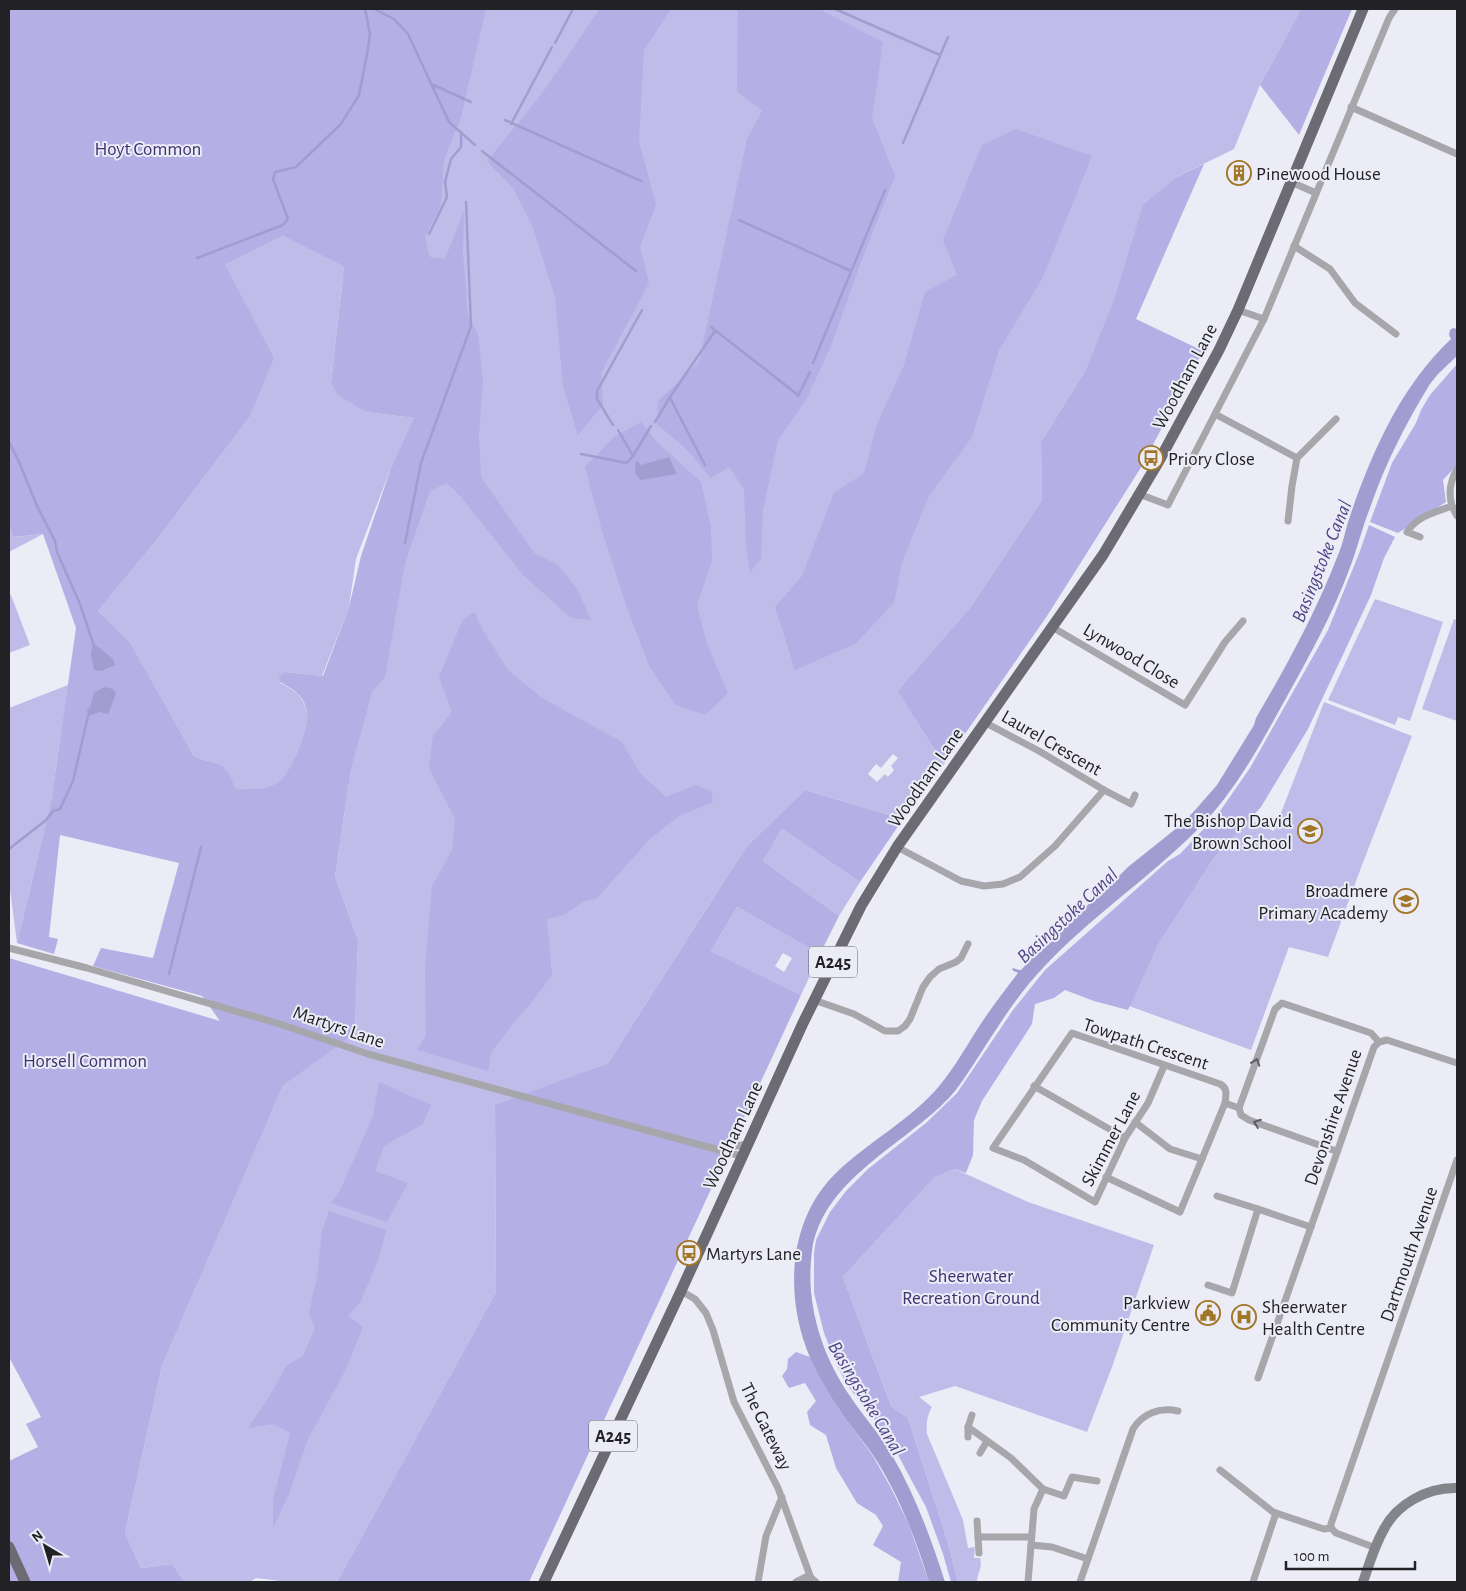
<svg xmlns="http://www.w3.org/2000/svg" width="1466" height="1591" font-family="'Alegreya Sans',sans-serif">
<rect width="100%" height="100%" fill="#ececf7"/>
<!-- green -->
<g fill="#c0bcea" fill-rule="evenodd">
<path d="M443,9h858l-41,76 -26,64 -57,28 -62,121 -30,73 -44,71 1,58 -73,109 -72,82 47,73 -41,55 -98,-29 -59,57 -138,216 -113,43 1,186 -159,290h-49l-32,-4 -6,4h-65l-13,-18 -31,4 -16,-35 37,-167 121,-280 72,-54 3,-92 -23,-64 16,-106 114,-449 -45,-66zM893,754l5,4 -7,8 3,4 -6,7 -3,-3 -8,8 -9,-8 8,-10 5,4z"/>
<path d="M283,236l61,31 -13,116 35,29 49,6 -24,50 -35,91 -7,48 -27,69 -37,-4 -5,11c14,7 24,13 27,30 3,14 -18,65 -31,72 -14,6 -27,4 -42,3 -10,-31 -15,-21 -40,-32l-64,-114 -32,-31 58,-70 93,-123 -24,-153z"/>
<path d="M9,526l6,11 28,-3 -34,18z"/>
<path d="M11,595l19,50 -21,8v-57z"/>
<path d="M1375,599l68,23 -33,99 -12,-4 -3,8 -67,-25z"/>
<path d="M1454,619l3,1v101l-35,-12z"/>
<path d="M68,685l-17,117 -34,141 -8,-61v-174z"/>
<path d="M1324,702l88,34 -50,129 -34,92 -39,-10 -38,103 -122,-44 29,-61 56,-87 35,-38 25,11z"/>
<path d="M782,829l78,53 -21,34 -76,-55z"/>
<path d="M737,907l83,47 -19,41 -90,-44zM783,953l9,5 -8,14 -9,-6z"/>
<path d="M955,1169l73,33 126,43 -42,122 -25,65 -132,-46 -36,11 13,10c-5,9 -6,16 -5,27l36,86 5,28 7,-1 -1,11h6c3,10 -3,15 -3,24h-19l-10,-39 -40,-125 -17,-12 -48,-129 92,-100z"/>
</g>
<!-- forest -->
<g fill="#b4afe4" fill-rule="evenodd">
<path d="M9,9h477l-25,108 -17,43 -3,45 -16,32 5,20 15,2 19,-48 -1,41 5,64 10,18 5,46 -4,56 2,41 53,76 24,12 20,25 13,30 -20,-2 -47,-42 -63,-79 -14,-14 -17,8 -25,72 -20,114 -13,15 -21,78 -16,106 23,64 -3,93 -72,53 -121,280 -37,167 16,35 31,-4 13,18h-176v-121l29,-14 -12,-23 15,-7 -32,-60v-399l211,63 -18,-25 -109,-30 8,-18 52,10 26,-95 -119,-28 -11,102 9,2 -4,15 -37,-11 34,-141 25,-174 -33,-94 -29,3 -5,-11zM283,236l61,31 -13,116 7,12 28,17 48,6 -23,50 -30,88 -12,51 -26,69 -38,-4 -6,5 1,5c14,8 24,13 27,30 3,15 -18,66 -31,72 -14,7 -27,5 -41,4 -11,-31 -16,-21 -41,-32l-64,-114 -32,-31 58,-70 93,-123 25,-60 -49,-93z"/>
<path d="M596,9h75l-27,41 -5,91 17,64 -16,42 9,36 -48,90 2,32 -25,30 -15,-48 -8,-90 -23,-72 -19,-37 -26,-27 56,-69 55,-81z"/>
<path d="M738,9h81l64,33 -11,76 23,58 -34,86 -30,84 -25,54 -28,40 -15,71 -2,47 -11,15 -4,-27 -2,-57 -15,-22 -18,11 -25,-29 -29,-25 1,-23 41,-39 48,-223 15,-28 -25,-20z"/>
<path d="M1301,9h51l-53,126 -39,-50z"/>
<path d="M1016,129l76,27 -50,123 -43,71 -27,87 -43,59 -27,66 -8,41 -39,41 -60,26 -20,-63 27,-31 32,-83 30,-20 13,-49 27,-59 21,-73 32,-17 -14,-35 39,-95z"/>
<path d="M1204,164l-68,155 67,32 -63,118 -93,147 -103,148 -47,-73 72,-82 73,-109 -1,-58 44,-71 30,-74 28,-92 34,-28z"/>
<path d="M1457,364v101l-14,15 3,22 -48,31 -28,-11 22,-59 24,-40 5,-13 9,-15z"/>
<path d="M641,422l16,20 44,40 10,46 1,33 -15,44 10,39 21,49 -23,22 -29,-10 -27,-39 -23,-61 -24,-74 -17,-64 29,-30z"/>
<path d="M1369,525l26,12 -11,21 -13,37 -63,134 -47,78 -47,51 -56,87 -30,65 -34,-9 -29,-11 -11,8 -19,6 -3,20 -50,77 -8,19 -1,35 -7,18 -11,-4 -20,8 -92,100 48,129 17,12 40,125 10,39h-7l-8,-28 -17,-47 -12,-22 -17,-32 -13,-21 -37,-47 -12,-24 -11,-28 -10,-40v-40l2,-13 14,-28 16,-21 22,-22 58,-46 31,-30 56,-83 32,-40 123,-109 12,-7 38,-40 32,-46 78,-138 32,-79z"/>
<path d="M474,612l11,22 24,37 33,27 80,44 18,31 26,24 29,-12 16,6 2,11 -34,14 -29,23 -54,60 -13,3 -19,13 -17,4 5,56 -20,27 -19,22 -22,29 -3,18 -71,-21 9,-15 -1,-66 7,-83 20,-36 3,-31 -26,-51 4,-32 19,-24 -13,-35 23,-56z"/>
<path d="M805,790l98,29 -43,63 -78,-53 -19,32 76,55 -19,38 -83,-47 -26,44 90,44 -272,587h-192l159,-290 -1,-187 113,-42 138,-216z"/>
<path d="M379,1082l52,23 -8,19 -39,22 -9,25 33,12 -21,39 -56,-19 9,-12 33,-75z"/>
<path d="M329,1211l57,19 -6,25 -19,46 -13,15 15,11 -17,42 -38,70 -19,55 -16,34v-28l17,-67 -17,-9 -25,4 21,-31 18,-32 16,-9 12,-28 -6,-15 8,-37 5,-45z"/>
<path d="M796,1352l14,5 27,49 36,50 18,32 18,37 20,57h-31l3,-20 -28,-17 10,-19 -7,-11 -19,-12 -21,-35 -10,-33 -16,-10 -3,-13 9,-11 -11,-18 -16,5 -7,-12 5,-7 1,-10z"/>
</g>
<!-- water -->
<g fill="#a29dd0">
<path d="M1453,328l4,1v27l-19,18 -8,10c-24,39 -45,80 -60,124 -8,20 -13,42 -21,62 -17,46 -41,88 -64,130 -26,47 -51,94 -90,132 -48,48 -106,86 -152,136 -27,28 -47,62 -68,94 -8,12 -16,25 -26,36 -45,47 -127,82 -137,153 -7,51 9,103 38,145 13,20 30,38 42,59 23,40 39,83 53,127h-16c-13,-43 -31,-89 -56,-127 -12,-17 -25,-32 -36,-49 -8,-12 -14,-24 -21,-36 -32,-61 -32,-147 20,-197 33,-32 75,-53 104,-88 15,-18 27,-40 40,-60 12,-18 25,-35 38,-52l-6,-3 1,-2 6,2h2l31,-33 56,-50 20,-20 55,-44 13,-14 21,-24 37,-60 2,-7c31,-53 60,-106 82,-163 5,-11 7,-24 11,-36 22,-65 51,-132 102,-180l-2,-4 1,-5z"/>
<path d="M669,457l8,17 -36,6 -6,-7 1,-13 5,5z"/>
<path d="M93,643l20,16 2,6 -13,6 -8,-1 -3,-15z"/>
<path d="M104,687l9,2 3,5 -8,20 -8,-2 -12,4 -1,-6 3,-3 4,-14z"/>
</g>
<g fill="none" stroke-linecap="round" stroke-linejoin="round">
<!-- stream -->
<g stroke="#a29dd0" stroke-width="2.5">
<path d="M374,9l20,10 14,15 41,88 26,23"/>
<path d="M835,9l105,46"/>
<path d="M555,43l18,-34"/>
<path d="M431,84l40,18"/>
<path d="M505,120l136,61"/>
<path d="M511,124l41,-77"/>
<path d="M903,143l45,-106"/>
<path d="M482,151l154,120"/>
<path d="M739,220l112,51"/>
<path d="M429,234l18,-37 -2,-15 6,-23 10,-12v-15"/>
<path d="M197,258l86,-33 5,-6 -15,-40 2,-7 21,-5 45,-43 18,-29 9,-46 2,-15 -5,-25"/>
<path d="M711,327l87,68"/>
<path d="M813,363l72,-173"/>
<path d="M798,396l12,-24"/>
<path d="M670,398l35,67"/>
<path d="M655,422l15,-25 45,-66"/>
<path d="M613,425l-16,-26v-8l45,-81"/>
<path d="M618,430l15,26"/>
<path d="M9,442l10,20 19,46 17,33 2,11 23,52 13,39"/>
<path d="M581,454l46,9 6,-7 18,-30"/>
<path d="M405,543l16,-80 50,-137 -5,-124"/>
<path d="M9,849l37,-29 7,-9 7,-2 13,-28 15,-65"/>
<path d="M169,974l32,-127"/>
</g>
<!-- street -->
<g stroke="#a6a6ab" stroke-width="7">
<path d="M1351,107l106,47"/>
<path d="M1291,182l25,11"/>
<path d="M1294,246l36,23 25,34 41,31"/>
<path d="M1238,310l26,9"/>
<path d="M1215,414l82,44"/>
<path d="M1457,469c-9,16 -10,31 0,47"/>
<path d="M1139,494l29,11 96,-186 125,-301 6,-9"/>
<path d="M1288,521l4,-35 5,-28 39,-39"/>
<path d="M1420,537l-13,-5c10,-16 29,-20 45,-26"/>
<path d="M1052,627l133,78 40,-63 18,-21"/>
<path d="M984,722l55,29 65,39 27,14 4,-9"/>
<path d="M897,847l64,34 23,5 19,-2 17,-7 35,-31 49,-56"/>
<path d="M9,948l78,20 193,56 88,30 373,102"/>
<path d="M814,1000l40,14 31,17h13l7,-5 5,-7 13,-32 7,-10 9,-8 17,-7 5,-4 7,-14"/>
<path d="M1164,1066l-16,37 -23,35 -30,64 -71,-42 -31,-12 79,-115 148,51c8,4 6,11 5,19l14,5"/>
<path d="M1034,1086l91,52"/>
<path d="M1135,1122l35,27 32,10 23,-56"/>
<path d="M722,1149l25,-5"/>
<path d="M1336,1151l-87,-31 -8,-5 -2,-7 36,-99 7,-6 89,30 8,9"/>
<path d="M1106,1177l74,35 22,-53"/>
<path d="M1258,1209l53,18"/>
<path d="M1208,1285l24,8 26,-84 -41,-13"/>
<path d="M681,1291l14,8 11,14 7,17 21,72 44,86 31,85 2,5 5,4"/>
<path d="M1258,1378l116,-331 5,-5 8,-2 70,23"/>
<path d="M968,1427l43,31 32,31 21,7 8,-19 25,4"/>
<path d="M968,1437v-10l4,-12"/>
<path d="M980,1453l7,-12"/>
<path d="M1220,1470l53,42 51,17 7,-1 5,5 40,15"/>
<path d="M977,1521l2,32"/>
<path d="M1331,1528v-4l126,-364"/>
<path d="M978,1537h53"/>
<path d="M1031,1545l21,2 36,12"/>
<path d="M758,1582l8,-46 16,-39"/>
<path d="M796,1582l10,-5 5,1"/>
<path d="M1028,1582l6,-73 9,-20"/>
<path d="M1080,1582l53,-153c10,-16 27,-22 45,-18"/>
<path d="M1253,1582l23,-69"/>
</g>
<!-- secondary -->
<path stroke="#84848b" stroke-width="10" d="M1363,1582c6,-17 11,-35 20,-51 13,-27 45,-44 74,-43"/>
<!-- primary -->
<g stroke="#6c6b74" stroke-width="11">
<path d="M9,1547l16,35"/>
<path d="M544,1582l137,-291 122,-268 58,-117 36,-59 206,-292 56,-94 60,-111 19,-40 125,-301"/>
</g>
</g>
<!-- one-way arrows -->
<defs><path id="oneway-chevron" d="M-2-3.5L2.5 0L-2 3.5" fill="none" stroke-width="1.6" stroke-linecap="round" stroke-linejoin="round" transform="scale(1.25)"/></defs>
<g stroke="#5d5d62">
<use href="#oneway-chevron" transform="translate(1256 1062) rotate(-71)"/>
<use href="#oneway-chevron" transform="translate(1257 1123) rotate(-160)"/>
</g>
<!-- icons -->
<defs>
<symbol id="building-ring" viewBox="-11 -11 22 22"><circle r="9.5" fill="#ececf7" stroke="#a17626" stroke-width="1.5"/><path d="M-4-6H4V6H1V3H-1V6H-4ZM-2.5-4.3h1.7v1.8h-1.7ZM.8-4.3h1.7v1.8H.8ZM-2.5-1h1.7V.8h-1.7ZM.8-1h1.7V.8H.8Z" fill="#a17626"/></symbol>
<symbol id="bus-ring" viewBox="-11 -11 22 22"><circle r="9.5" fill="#ececf7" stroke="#a17626" stroke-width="1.5"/><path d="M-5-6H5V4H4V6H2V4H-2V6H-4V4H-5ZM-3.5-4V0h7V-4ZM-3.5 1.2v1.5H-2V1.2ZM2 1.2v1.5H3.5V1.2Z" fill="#a17626"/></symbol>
<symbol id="school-ring" viewBox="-11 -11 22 22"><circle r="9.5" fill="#ececf7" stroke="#a17626" stroke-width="1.5"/><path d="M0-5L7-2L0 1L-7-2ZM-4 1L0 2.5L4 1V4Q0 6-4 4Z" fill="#a17626"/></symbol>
<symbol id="civic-ring" viewBox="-11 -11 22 22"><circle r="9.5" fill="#ececf7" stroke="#a17626" stroke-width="1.5"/><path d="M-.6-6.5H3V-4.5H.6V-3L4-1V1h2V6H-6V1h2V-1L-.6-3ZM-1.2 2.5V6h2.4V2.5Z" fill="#a17626"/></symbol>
<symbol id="hospital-ring" viewBox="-11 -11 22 22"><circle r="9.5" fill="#ececf7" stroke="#a17626" stroke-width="1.5"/><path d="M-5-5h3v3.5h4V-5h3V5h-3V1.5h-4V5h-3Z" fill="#a17626"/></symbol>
</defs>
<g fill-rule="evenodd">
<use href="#building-ring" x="1225" y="159" width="28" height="28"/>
<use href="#bus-ring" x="1137" y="444" width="28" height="28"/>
<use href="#school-ring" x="1296" y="817" width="28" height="28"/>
<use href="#school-ring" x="1392" y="887" width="28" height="28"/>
<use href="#bus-ring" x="675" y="1239" width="28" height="28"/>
<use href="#civic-ring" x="1194" y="1299" width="28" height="28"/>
<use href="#hospital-ring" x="1230" y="1303" width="28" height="28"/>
</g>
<g text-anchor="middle" stroke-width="4" stroke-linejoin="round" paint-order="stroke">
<!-- shield labels -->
<g fill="#ececf7" stroke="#5f5f65" stroke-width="1">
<rect x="809" y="946.5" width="48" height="31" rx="4"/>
<rect x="589" y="1420.5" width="48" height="31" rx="4"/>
</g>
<g font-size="18" font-weight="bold" fill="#222226">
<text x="833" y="968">A245</text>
<text x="613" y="1442">A245</text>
</g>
<!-- park labels -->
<g font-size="19" fill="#3d3170" stroke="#ececf7">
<text x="148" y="155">Hoyt Common</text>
<text x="85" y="1067">Horsell Common</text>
<text x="971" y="1282">Sheerwater<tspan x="971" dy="22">Recreation Ground</tspan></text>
</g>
<!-- poi labels -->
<g font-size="19" fill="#222226" stroke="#ececf7" text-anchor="start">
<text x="1256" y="180">Pinewood House</text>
<text x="1168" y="465">Priory Close</text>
<text x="1292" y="827" text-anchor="end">The Bishop David<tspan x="1292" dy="22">Brown School</tspan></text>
<text x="1388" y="897" text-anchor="end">Broadmere<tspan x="1388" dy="22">Primary Academy</tspan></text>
<text x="706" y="1260">Martyrs Lane</text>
<text x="1190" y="1309" text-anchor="end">Parkview<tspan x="1190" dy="22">Community Centre</tspan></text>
<text x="1262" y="1313">Sheerwater<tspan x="1262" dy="22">Health Centre</tspan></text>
</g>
<!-- street labels -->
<g font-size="19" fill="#222226" stroke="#ececf7">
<text transform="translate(1184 376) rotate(-62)" y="7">Woodham Lane</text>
<text transform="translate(1132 655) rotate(31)" y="7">Lynwood Close</text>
<text transform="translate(1052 742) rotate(30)" y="7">Laurel Crescent</text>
<text transform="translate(925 777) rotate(-55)" y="7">Woodham Lane</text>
<text transform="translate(339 1026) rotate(19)" y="7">Martyrs Lane</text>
<text transform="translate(1146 1043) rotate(18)" y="7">Towpath Crescent</text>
<text transform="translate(1332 1117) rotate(-71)" y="7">Devonshire Avenue</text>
<text transform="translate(732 1135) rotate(-65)" y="7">Woodham Lane</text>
<text transform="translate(1110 1138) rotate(-62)" y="7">Skimmer Lane</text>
<text transform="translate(1408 1254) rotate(-71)" y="7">Dartmouth Avenue</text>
<text transform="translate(767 1426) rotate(64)" y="7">The Gateway</text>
</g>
<!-- water labels -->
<g font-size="20" font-style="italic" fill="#514687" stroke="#ececf7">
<text transform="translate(1321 561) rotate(-68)" y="7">Basingstoke Canal</text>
<text transform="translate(1067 915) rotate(-43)" y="7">Basingstoke Canal</text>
<text transform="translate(867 1398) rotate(59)" y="7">Basingstoke Canal</text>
</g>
</g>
<!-- border -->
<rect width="1466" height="1591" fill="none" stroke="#222226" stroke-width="20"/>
<!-- north arrow -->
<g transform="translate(45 1546) rotate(322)" stroke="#ececf7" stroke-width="4" paint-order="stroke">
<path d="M0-4L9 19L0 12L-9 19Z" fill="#222226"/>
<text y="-8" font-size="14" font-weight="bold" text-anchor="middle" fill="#222226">N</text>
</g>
<!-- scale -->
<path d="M1286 1561v8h129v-8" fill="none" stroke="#222226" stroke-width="2.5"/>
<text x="1294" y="1561" font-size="15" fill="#222226" stroke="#ececf7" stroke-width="4" paint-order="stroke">100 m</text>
</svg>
